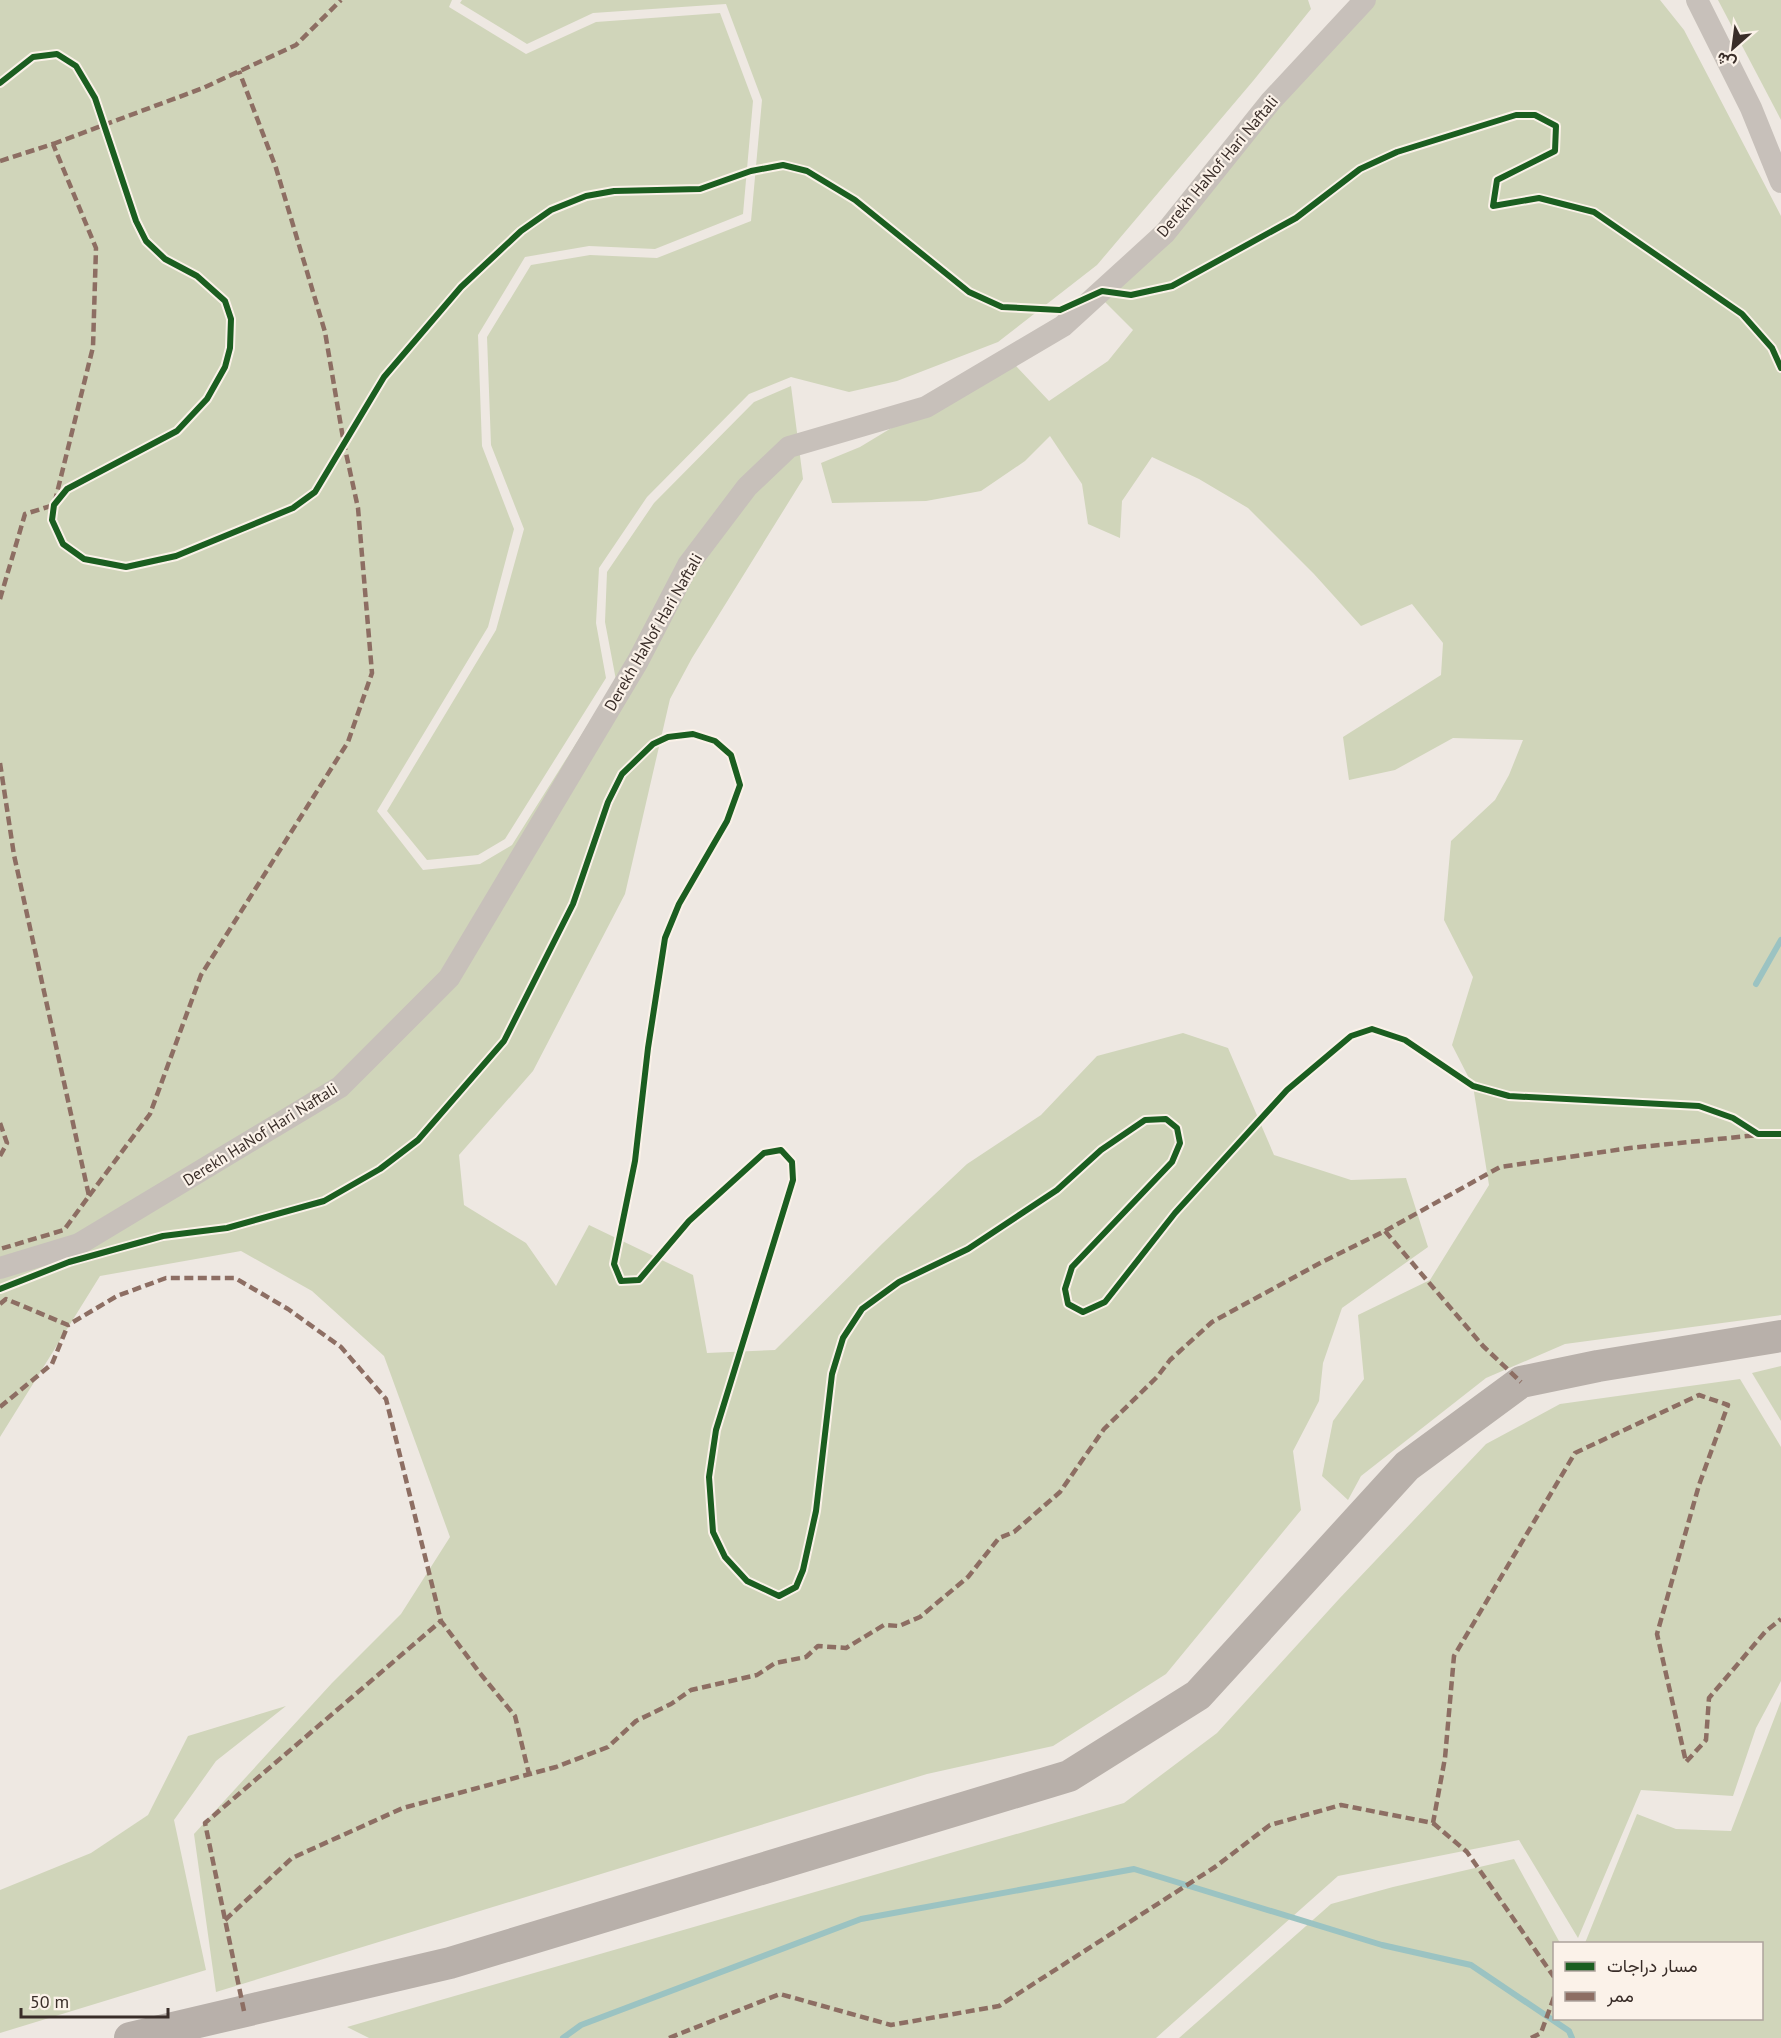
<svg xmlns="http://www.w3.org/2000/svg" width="1781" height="2038" font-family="'PT Sans',Vazirmatn,sans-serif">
<rect width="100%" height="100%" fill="#eee8e2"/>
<!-- green -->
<g fill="#d0d5ba">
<path d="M0,0h452l-3,7 77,47 70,-32 124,-9 33,88 -10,113 -88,35 -66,-3 -64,11 -47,78 4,111 32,83 -26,98 -111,184 46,59 57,-6 32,-19 104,-165 -11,-58 2,-50 47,-69 100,-101 37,-16 12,93 -111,179 -22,41 -45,195 -92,177 -74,84 5,50 62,38 30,43 33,-61 104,50 14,78 68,-3 108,-107 84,-79 74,-49 56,-59 86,-23 45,15 46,107 77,25 55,-2 22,69 -86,61 -19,55 -4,38 -26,50 8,59 -135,164 -113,72 -126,28 -711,218 -22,-158 138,-151 69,-69 49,-77 -66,-181 -72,-65 -71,-40 -141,25 -100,161z"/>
<path d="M462,0h846l3,9 -58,72 -156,184 -99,77 -101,39 -48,11 -58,-15 -42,17 -102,103 -48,71 -3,55 10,55 -101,161 -27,16 -51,5 -40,-49 109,-181 28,-101 -33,-84 -4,-108 44,-72 59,-10 67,3 94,-37 11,-121 -36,-96 -133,9 -66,31 -67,-41z"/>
<path d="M1365,0h295l24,30 97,186v1099l-216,29 -79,34 -125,98 -13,24 -26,-24 11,-55 31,-42 -6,-64 72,-35 59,-95 -16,-99 -21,-41 21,-68 -29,-57 7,-79 44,-41 14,-25 14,-35 -70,-2 -58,32 -46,10 -6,-43 98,-62 2,-32 -31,-39 -51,22 -47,-52 -66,-66 -49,-29 -47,-22 -30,44 -2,37 -32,-14 -6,-40 -32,-48 -25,25 -44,30 -55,10 -94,2 -11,-40 39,-16 129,-78 25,-5 35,37 59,-40 25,-31 -28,-28z"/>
<path d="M1718,0h63v120z"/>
<path d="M1781,1366v55l-29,-48z"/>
<path d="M1740,1379l41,68v234l-25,47 -23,68 -92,-6 -63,148 -59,-98 -181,36 -182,162h-787l-22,-11 777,-224 93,-70 122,-134 147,-155 74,-40z"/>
<path d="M1781,1701v337h-602l152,-134 62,-17 121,-28 46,84 -6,1v74h208v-74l-177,-1 52,-129 39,15 55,2z"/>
<path d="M286,1706l-70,55 -42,59 32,150 -206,63v-143l91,-37 57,-38 40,-79z"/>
</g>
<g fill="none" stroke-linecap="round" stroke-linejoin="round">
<!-- stream -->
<g stroke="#9bc3c2" stroke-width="6">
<path d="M1756,984l25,-44"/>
<path d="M563,2038l18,-13 280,-106 273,-50 248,76 89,20 98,66 3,7"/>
</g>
<!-- street -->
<g stroke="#c7c0ba" stroke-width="22">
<path d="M1697,0l54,108 30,74"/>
<path d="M0,1268l79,-24 261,-157 109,-109 189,-317 50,-96 59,-78 42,-40 137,-40 137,-81 102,-93 106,-132 94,-101"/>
</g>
<!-- secondary -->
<path stroke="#b8b0aa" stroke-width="32" d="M130,2038l320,-75 619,-187 129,-81 209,-229 114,-84 77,-16 183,-30"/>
<!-- quiet -->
<g stroke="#8d6e63" stroke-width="4.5" stroke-dasharray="9 4.5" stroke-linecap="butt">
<path d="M53,144l150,-56 93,-43 45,-45"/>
<path d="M0,161l53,-17 43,104 -3,99 -39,158 -29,9 -25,85"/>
<path d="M0,763l14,92 75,341 -25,34 -64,19"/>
<path d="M0,1123l7,20 -7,13"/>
<path d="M89,1196l61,-82 51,-139 147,-233 24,-69 -14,-165 -14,-64 -19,-112 -49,-164 -37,-97"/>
<path d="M1385,1231l98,115 38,36"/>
<path d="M0,1304l6,-5 62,26 49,-29 49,-18h69l53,31 53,38 45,52 55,222 38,51 36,44 14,58"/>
<path d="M0,1407l52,-43 16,-39"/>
<path d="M1433,1823l34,29 87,125"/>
<path d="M225,1920l67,-62 111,-50 153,-41 52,-20 28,-26 35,-17 20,-14 66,-15 18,-12 31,-6 12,-11 28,2 38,-23 15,1 21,-9 48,-40 31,-39 15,-6 46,-40 44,-63 53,-52 13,-17 42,-38 110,-60 63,-31 115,-64 130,-19 128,-13"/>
<path d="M244,2011l-39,-188 236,-202"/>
<path d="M669,2038l111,-44 111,31 108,-19 216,-139 55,-42 71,-20 92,18 12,-65 9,-102 121,-203 124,-58 29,10 -29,80 -42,149 29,128 20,-22 3,-42 56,-66 16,-13"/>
<path d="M1531,2038l10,-5 13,-36"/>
</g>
<defs>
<g id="cycleway">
<path d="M0,83l33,-26 24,-3 19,12 19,32 41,123 10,20 19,18 32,17 28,25 6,18 -1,29 -5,19 -18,32 -30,32 -110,58 -13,16 -2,15 11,24 21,15 42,8 50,-11 117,-48 22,-16 69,-115 77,-90 60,-56 30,-21 35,-14 28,-5 86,-2 51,-18 32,-6 24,6 48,29 114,92 33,15 58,3 42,-19 29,4 41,-9 124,-68 64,-49 37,-17 119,-37h19l21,11 -1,25 -58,29 -4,26 46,-8 55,14 148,102 30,34 9,20"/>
<path d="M0,1289l69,-27 94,-26 64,-8 97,-27 56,-32 38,-29 86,-99 69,-137 35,-102 14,-28 31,-30 15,-7 25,-3 22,7 16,14 9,30 -13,36 -48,83 -14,34 -17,110 -13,113 -21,103 7,17 18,-1 50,-59 75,-68 17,-3 11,12 1,18 -77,250 -7,47 4,55 12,25 22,24 32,15 17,-9 7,-17 13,-59 16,-137 11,-36 19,-29 37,-27 69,-33 89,-59 44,-40 44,-30 21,-1 11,9 3,15 -8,19 -100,105 -7,22 3,15 15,8 22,-10 70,-89 112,-123 64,-54 21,-7 33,11 68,46 36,10 190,10 34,12 25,16h23"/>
</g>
</defs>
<!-- cycleway casing -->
<use href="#cycleway" stroke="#fbf2e9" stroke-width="10"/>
<!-- cycleway -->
<use href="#cycleway" stroke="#1b5e20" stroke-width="6"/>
</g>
<g text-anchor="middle" stroke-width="4.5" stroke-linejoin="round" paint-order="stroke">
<!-- street labels -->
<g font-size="16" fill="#392d28" stroke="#fbf2e9">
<text transform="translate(1217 166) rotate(-50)" y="6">Derekh HaNof Hari Naftali</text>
<text transform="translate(653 632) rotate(-60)" y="6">Derekh HaNof Hari Naftali</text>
<text transform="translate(260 1134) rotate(-32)" y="6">Derekh HaNof Hari Naftali</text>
</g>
</g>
<!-- legend -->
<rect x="1553" y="1942" width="210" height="78" fill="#fbf2e9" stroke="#ada39c" stroke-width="1.5"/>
<rect x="1565" y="1962" width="30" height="9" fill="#1b5e20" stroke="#ada39c" stroke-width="1.5"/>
<text x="1607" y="1972" font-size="18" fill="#392d28">مسار دراجات</text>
<rect x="1565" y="1992" width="30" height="9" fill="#8d6e63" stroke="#ada39c" stroke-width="1.5"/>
<text x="1607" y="2002" font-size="18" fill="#392d28">ممر</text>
<!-- north arrow -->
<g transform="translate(1733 48) rotate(208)" stroke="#fbf2e9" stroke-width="4.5" paint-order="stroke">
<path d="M0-4.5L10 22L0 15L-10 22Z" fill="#392d28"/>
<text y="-9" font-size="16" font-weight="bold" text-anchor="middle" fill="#392d28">ش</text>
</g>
<!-- scale -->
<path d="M21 2008v9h147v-9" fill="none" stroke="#392d28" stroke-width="3"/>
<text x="30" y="2008" font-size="18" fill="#392d28" stroke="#fbf2e9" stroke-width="4.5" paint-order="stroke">50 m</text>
</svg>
